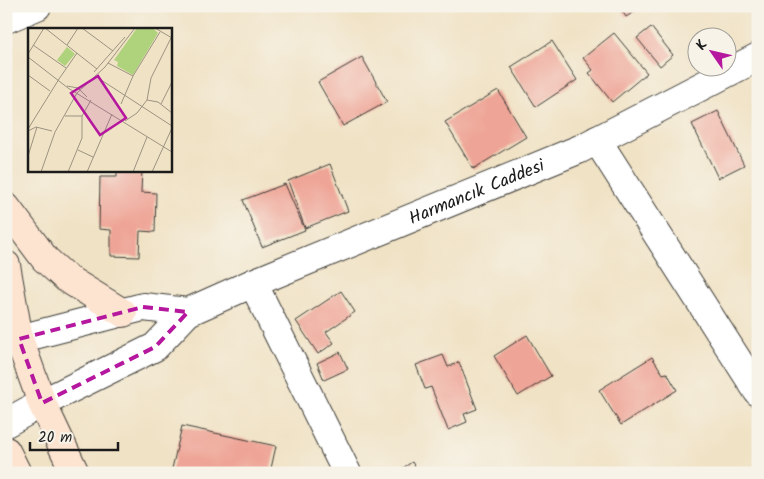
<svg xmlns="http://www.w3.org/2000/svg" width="764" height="479" font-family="Kalam,sans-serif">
<rect width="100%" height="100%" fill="#f7f3e8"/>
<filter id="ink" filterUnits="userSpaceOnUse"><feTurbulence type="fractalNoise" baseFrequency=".02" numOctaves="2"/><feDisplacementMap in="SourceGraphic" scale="10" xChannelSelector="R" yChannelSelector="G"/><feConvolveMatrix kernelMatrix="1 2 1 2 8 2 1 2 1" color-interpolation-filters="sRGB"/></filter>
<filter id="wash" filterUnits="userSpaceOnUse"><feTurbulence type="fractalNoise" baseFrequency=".0096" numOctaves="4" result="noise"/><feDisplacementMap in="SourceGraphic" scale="20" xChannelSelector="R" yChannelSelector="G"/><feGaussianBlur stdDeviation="1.12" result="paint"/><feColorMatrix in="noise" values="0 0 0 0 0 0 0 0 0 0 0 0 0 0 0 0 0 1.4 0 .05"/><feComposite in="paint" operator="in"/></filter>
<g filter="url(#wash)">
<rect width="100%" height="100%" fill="#f0e2c5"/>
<g id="blocks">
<!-- building -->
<g fill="#eea496">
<path d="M619,6h24l-17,11z"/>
<path d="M651,27l22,28 -13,11 -23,-28z"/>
<path d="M614,33l33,40 -35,29 -23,-29 4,-3 -10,-12z"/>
<path d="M552,41l25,39 -41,27 -25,-40z"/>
<path d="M362,57l25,45 -44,24 -25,-44z"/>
<path d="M498,90l28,47 -53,32 -28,-47z"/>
<path d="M718,111l26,54 -26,13 -26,-54z"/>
<path d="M330,164l18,47 -43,17 -17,-47z"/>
<path d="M117,170h25l-1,22 15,1 -1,39 -15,-1 -1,26 -28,-1v-26l-12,-1 1,-52h17z"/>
<path d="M285,184l20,46 -43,17 -19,-47z"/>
<path d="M341,291l14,21 -29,20 8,11 -16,11 -22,-33z"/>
<path d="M527,335l24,41 -33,20 -24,-40z"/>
<path d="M340,352l8,17 -24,11 -7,-17z"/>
<path d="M443,355l5,12 11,-5 18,47 -13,5 3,8 -19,8 -17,-43 -6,2 -9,-24z"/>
<path d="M652,357l11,17 4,-1 10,17 -56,35 -22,-35z"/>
<path d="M182,426l94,20 -6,27h-99z"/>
<path d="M412,462l7,11h-24z"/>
</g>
</g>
</g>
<g filter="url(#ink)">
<use href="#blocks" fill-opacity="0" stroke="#3c3a35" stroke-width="1"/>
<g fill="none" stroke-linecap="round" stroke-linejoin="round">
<defs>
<g id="minor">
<path d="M6,19l31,-13"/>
<path d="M597,140l161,252"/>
<path d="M253,283l94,190"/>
</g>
<g id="tertiary">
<path d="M6,344l13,-5 124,-32 45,5"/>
<path id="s1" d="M6,423l36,-20 113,-56 33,-35 65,-29 327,-134 178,-92"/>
</g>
<g id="secondary">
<path d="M6,207l39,52 21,19 57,35"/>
<path d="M6,265l13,74 23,64 33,70"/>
<path d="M6,451l11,22"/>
</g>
</defs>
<!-- minor casing -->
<use href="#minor" stroke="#3c3a35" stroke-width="30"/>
<!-- tertiary casing -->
<use href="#tertiary" stroke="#3c3a35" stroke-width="30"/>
<!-- secondary casing -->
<use href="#secondary" stroke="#3c3a35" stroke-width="30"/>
<!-- minor -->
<use href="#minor" stroke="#fff" stroke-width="28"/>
<!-- tertiary -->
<use href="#tertiary" stroke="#fff" stroke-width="28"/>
<!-- secondary -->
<use href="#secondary" stroke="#fde4d1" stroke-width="28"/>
</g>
</g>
<!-- marked area -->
<path fill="none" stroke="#b5179e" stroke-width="4" stroke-dasharray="10 6" stroke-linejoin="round" d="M143,307l45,5 -33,35 -113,56 -23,-64z"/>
<g text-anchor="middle" stroke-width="4" stroke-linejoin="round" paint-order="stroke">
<!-- street labels -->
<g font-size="18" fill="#1c1c1c" stroke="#f7f3e8">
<text dy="6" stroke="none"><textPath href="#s1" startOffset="528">Harmancık Caddesi</textPath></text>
</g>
</g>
<!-- overview -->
<g transform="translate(28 28)">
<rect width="144" height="144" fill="#f0e2c5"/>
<path d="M109,0h16l5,5 -25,42 -16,-9 1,-4 -4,-2z" fill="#afd37c"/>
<path d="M39,19l8,7 -10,12 -8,-6z" fill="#afd37c"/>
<path fill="none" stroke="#9b9381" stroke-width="1" d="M17,0l52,41M54,0l31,23M127,0l17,10M5,17l33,23M39,17l11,-17M0,26l16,-26M0,29l40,31 104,64M80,35l25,13M66,44l31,-35M0,47l22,16M67,48l77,50M31,51l18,-26M39,58l11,2 9,9M119,72l11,2 14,11M93,76l12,-28 27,-44M133,76l11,-22M37,88h17l9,-16M97,93l12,-8 10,-13 4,-22 20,-40M0,101l31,-50M0,103l8,-4 16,4M50,122l15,7M0,128l9,-29M13,144l14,-40 22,-39 28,-26 30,-39M40,144l14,-34v-22M59,144l25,-58M105,144l14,-35M124,144l20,-44"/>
<path fill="#b5179e" fill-opacity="0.15" stroke="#b5179e" stroke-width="2.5" d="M70,48l28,42 -26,17 -29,-42z"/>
<rect width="144" height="144" fill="none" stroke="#1c1c1c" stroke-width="2.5"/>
</g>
<!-- margin -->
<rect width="764" height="479" fill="none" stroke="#f7f3e8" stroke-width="25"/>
<!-- north arrow -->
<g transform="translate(712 52) rotate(304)"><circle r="24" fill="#f7f3e8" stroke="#9f9d96"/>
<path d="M0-4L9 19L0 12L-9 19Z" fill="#b5179e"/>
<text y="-8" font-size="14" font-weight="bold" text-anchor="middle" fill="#1c1c1c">K</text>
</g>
<!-- scale -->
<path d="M30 442v8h88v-8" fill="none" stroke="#1c1c1c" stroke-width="2.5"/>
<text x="38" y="442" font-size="15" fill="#1c1c1c" stroke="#f7f3e8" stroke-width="4" paint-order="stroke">20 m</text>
</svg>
